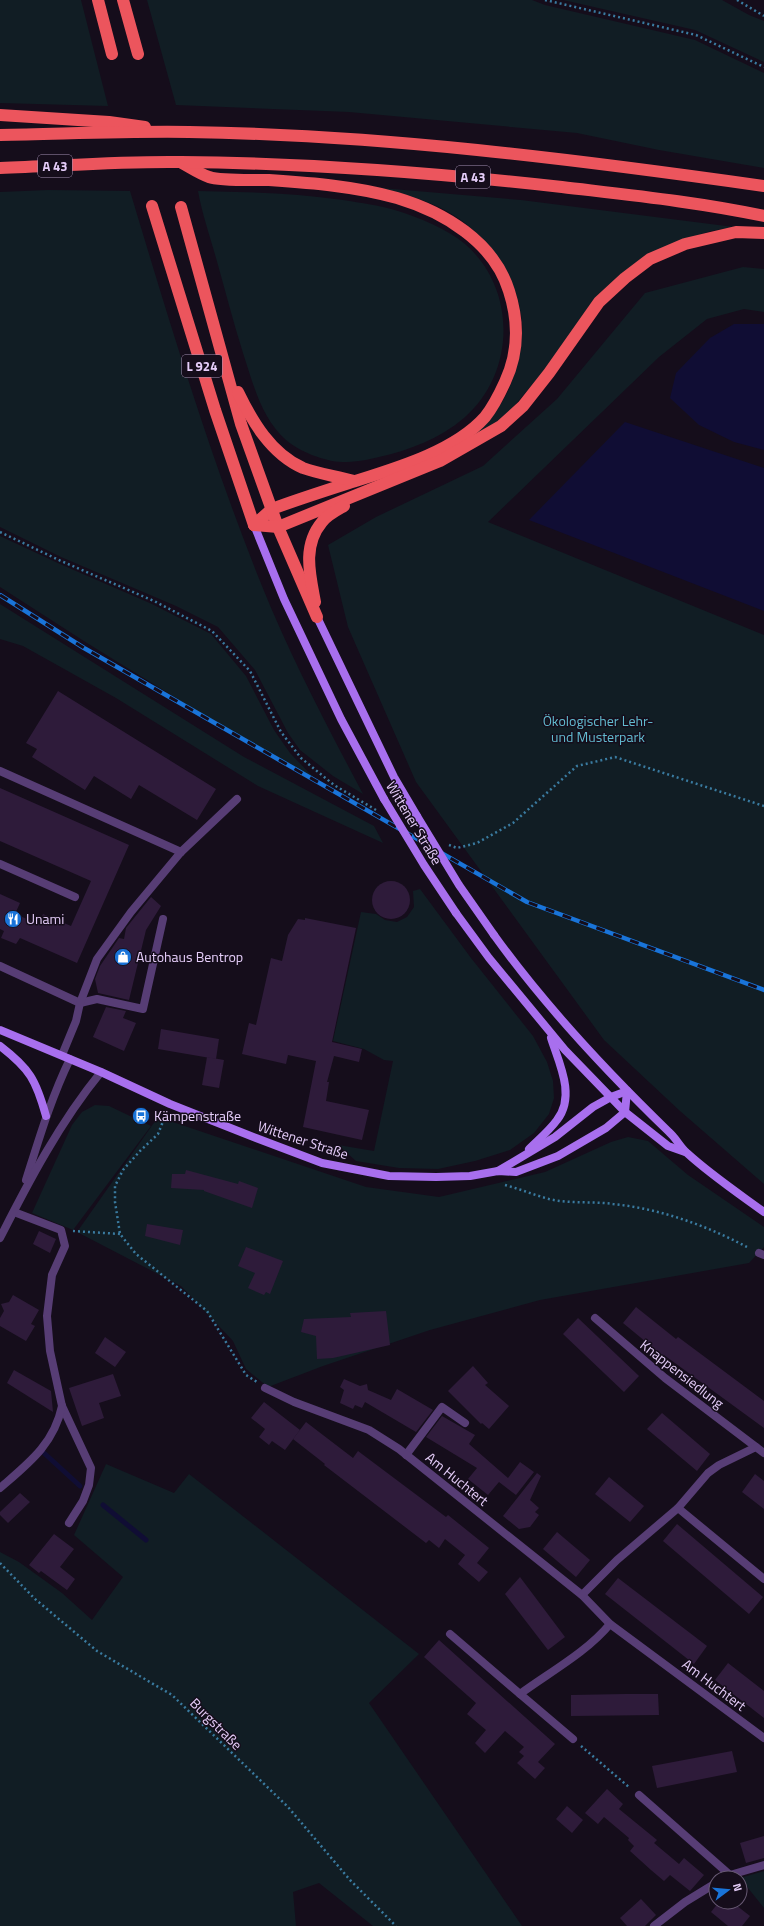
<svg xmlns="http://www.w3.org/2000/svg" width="764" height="1926" font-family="'Titillium Web',sans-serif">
<rect width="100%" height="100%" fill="#150d1b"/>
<!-- green -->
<g fill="#111d24">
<path d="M0,0h81l27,106 -108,-3z"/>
<path d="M147,0h385l13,5 150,35 69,33v95l-105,-18 -82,-17 -228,-21 -173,-7z"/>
<path d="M563,0h159l27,15 15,6v41l-69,-32z"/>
<path d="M381,188l140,12 213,27 -23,4 -26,8 -36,17 -105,115 -35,41 -22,17 -22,11c11,-11 25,-22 34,-34 10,-13 15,-29 18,-45 3,-13 6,-26 5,-39 -4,-43 -32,-83 -67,-106 -23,-15 -48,-21 -74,-28z"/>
<path d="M48,190l82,1c40,133 80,266 132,395 29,72 65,140 101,208l-30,-18 -33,-26 -12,-17 -33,-63 -37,-43 -42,-21 -115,-49 -61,-30v-335z"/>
<path d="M198,191c48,1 96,2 145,9 18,3 37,5 55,11 22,7 49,18 67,33 52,45 51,129 -1,174 -25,21 -54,32 -85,39 -11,3 -25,5 -37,5 -16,0 -44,-11 -56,-22 -25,-22 -33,-57 -43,-87 -10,-32 -18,-63 -27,-95 -6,-22 -14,-44 -18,-67z"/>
<path d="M743,267l21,2v43l-20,-3 -37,10 -48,38 -171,165 276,113v549l-84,-73 -76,-71 -188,-258 -68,-155 -20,-82 48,-28 107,-51 74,-67 88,-106z"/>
<path d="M0,536l60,28 92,40 59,30 35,42 28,54 16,23 29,30 -67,-38 -165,-102 -87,-56z"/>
<path d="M0,604l244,153 130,69 9,17 -125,-57 -142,-88 -93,-52 -23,-7z"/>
<path d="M420,889l51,69 62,78 14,26 6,19 1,17 -5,16 -15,19 -24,17 -35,11 -37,8 -39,-1 -43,-7 -18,-16 36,6 19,-90 -9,-1 -20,-11 -31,-8 28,-129 15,2 9,6 12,2 10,-5 7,-10 -1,-16z"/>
<path d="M95,1105l14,1 42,20 -78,104 -41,-17 40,-88 10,-13z"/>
<path d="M158,1117l208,70 73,10 106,-25 66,-30 17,-5 20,4 40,34 76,52v20l-15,16 -209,37 -110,30 -107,36 -55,21 -22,-18 -13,-28 -52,-55 -104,-54z"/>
<path d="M106,1464l68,29 15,-19 230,180 -50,49 153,223h-149l-54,-43 -26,9 3,34h-296v-374l19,10 43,31 30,27 31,-43 -49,-42z"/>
<path d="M764,1871v37l-24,-30z"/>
</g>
<!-- water -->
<g fill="#100d34">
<path d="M734,324h30v126l-30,-8 -35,-17 -29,-27 6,-25 34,-35z"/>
<path d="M625,422l139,46v143l-235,-91z"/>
</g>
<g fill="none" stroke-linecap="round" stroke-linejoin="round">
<!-- stream -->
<g stroke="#100d34" stroke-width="5">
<path d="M44,1453l36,33"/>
<path d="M103,1505l43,35"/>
</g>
</g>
<!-- building -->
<g fill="#2e1b3a">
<path d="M58,691l158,98 -19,31 -58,-35 -8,14 -37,-23 -9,14 -53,-33 5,-8 -11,-6z"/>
<path d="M0,788l129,57 -52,118 -57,-25 -4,6 -15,-6 3,-7 -4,-2v-35l20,9 -5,11 24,10 4,-10 28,12 20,-45 -91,-40z"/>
<circle cx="391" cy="900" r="19"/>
<path d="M151,897l10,9 -15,24 -17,70 -31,-7 -3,-14 5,-13 19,-28 5,1 2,-11z"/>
<path d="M305,918l51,10 -24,114 30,7 -3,13 -25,-6 -7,26h2l-3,19 43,9 -7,30 -59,-13 13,-66 -28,-6 -2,9 -44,-10 7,-31 7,2 15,-67 11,3 6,-26 10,-16 7,1z"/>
<path d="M106,1007l20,4 -3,7 13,5 -12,28 -31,-14z"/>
<path d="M161,1029l58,10 -3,20 -58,-10z"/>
<path d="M207,1057l17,3 -5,28 -17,-3z"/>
<path d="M186,1170l52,14 1,-3 19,7 -6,20 -48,-17v-1l-33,-2 1,-14h13z"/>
<path d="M147,1224l36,6 -3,15 -35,-9z"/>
<path d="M39,1231l17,8 -6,14 -17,-9z"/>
<path d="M246,1247l37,14 -13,33 -4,-2 -2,3 -16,-7 7,-15 -17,-7z"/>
<path d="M13,1295l26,15 -8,14 4,2 -9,15 -26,-15v-8l4,-7 -3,-7 8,-2z"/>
<path d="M636,1307l40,32 2,-2 86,64v27l-100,-73 -1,1 -40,-33z"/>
<path d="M386,1311l4,34 -57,13 -16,1 -1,-23 -15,-4 3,-13 47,-2 -1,-4z"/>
<path d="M578,1318l61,58 -15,16 -61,-58z"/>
<path d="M105,1337l21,15 -11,15 -20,-14z"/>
<path d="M473,1366l15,17 -3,2 24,21 -20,23 -7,-6 -1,1 -33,-33z"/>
<path d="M14,1370l37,21 2,21 -46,-29z"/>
<path d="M113,1374l8,22 -22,7 5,15 -22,8 -13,-38z"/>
<path d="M344,1379l16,7 7,-2 1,6 23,10 6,-11 36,21 -17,22 -51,-30 -3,6 -7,-3 -2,4 -13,-6 4,-13 -4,-3z"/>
<path d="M264,1402l36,28 -15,20 -13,-9 -3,4 -10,-8 6,-8 -14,-11z"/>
<path d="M662,1413l48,41 -13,17 -50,-42z"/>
<path d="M442,1416l33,19 -6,9 39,34 12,-16 14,10 -18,23 -17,-13 -11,13 -20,-16 9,-11 -51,-31z"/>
<path d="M306,1422l47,36 5,-7 88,66 2,-2 41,33 -12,15 11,9 -9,10 -21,-18 7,-9 -20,-16 -6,9 -10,-8 -3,3 -102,-78 1,-1 -32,-25z"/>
<path d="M537,1473l4,3 -11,24 9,8 -4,4 4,3 -9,12 -11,2 -16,-13z"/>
<path d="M755,1474l9,7v28l-22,-17z"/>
<path d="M609,1477l35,29 -14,16 -35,-28z"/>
<path d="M20,1493l10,9 -22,21 -8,-8v-3z"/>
<path d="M677,1524l86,73 -14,17 -86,-73z"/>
<path d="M557,1532l33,28 -14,17 -33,-28z"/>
<path d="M54,1534l20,15 -14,18 15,12 -8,11 -26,-19 -2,2 -10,-8z"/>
<path d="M520,1577l45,60 -17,13 -43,-56z"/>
<path d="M618,1578l89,68 -13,18 -89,-70z"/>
<path d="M439,1640l116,104 -17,18 7,6 -10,11 -18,-16 7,-7 -5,-4 5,-5 -19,-16 -20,22 -10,-10 11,-13 -19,-16 9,-11 -52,-46z"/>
<path d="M728,1663l36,28v27l-49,-38z"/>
<path d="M625,1694h33l1,21 -88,1v-21z"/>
<path d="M732,1751l5,21 -80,16 -5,-22z"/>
<path d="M607,1789l16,15 -4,5 38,31 -3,3 25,21 5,-6 20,17 -14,16 -20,-16 -6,6 -13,-11 -21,-19 4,-5 -6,-6 1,-2 -25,-21 -6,7 -13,-11z"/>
<path d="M567,1806l16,14 -11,13 -16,-14z"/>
<path d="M764,1836v22l-18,5 -6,-20z"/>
<path d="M641,1899l15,16 -11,11h-18l-7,-8z"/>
<path d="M719,1902h13l18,14 -8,10h-14l-17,-14z"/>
</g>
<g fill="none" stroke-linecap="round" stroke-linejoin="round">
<!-- path -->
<g stroke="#3a7ba0" stroke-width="2.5" stroke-dasharray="2 3" stroke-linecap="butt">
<path d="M545,0l151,35 68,32"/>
<path d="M737,0l27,16"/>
<path d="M0,532l61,29 93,40 58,30 38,40 31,61 20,26 33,27 42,25"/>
<path d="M449,845l8,3 20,-5 36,-20 64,-57 38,-9 149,49"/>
<path d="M166,1114l-8,20 -18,17 -17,19 -8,16v16l5,32 16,20 71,57 39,64 11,7"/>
<path d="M505,1185c15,4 29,10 44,14 21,5 43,2 64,5 49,5 94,22 136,44"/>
<path d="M73,1231l47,3"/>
<path d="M0,1563l35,36 62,52 75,44 116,112 62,73 46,46"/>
<path d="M581,1746l49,42"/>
</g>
<!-- service -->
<g stroke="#573d75" stroke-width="8">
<path d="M0,771l181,81"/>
<path d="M0,864l75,33"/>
<path d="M0,966l80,37 17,-4 46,10 20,-90"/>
<path d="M62,1055l14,-34 4,-18 17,-44 34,-47 50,-60 56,-53"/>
<path d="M14,1212l47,18 4,16 -13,29 -5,41 3,35 12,55 29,62 -2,17 -6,16 -14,22"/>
<path d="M406,1455l36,-48 23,16"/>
<path d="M0,1488c29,-25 54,-44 62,-82"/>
<path d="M654,1926l31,-24 31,-19"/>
</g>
<!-- minor -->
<g stroke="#573d75" stroke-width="8">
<path d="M759,1253l5,2"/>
<path d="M595,1318l70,60 91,69"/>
<path d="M265,1388l29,14 75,28 30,19 183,146 28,29 154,114"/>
<path d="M678,1508l86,71"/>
<path d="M582,1595l35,-35 61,-52 30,-35 11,-8 37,-18 8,6"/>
<path d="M450,1634l70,60"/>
<path d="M573,1739l-53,-45c30,-22 67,-42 90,-70"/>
<path d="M639,1795l91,80 34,-10"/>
</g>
<!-- tertiary -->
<g stroke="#573d75" stroke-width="8">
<path d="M26,1180c13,-41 25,-82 44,-121"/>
<path d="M0,1238c29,-57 60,-116 101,-166"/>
</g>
<!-- secondary -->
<g stroke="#a86fee" stroke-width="8">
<path d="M254,525l30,74 57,120 43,80"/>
<path d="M317,617l77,160 23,39"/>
<path d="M456,913l33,45 76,92 60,62 43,34 17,6"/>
<path d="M494,935c51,71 112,136 175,197 7,6 11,15 18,21 24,22 51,40 77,59"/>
<path d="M0,1030l101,42 69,32 86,34 66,25 67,13 47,1 34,-1 28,-5 18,1 42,-16 48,-28 19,-16 2,-21"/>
<path d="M0,1046c30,23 36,34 46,70"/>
<path d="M529,1149c9,-9 20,-18 28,-29 19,-24 2,-57 -6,-82"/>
<path d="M498,1171l57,-34 38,-30 18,-10 16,-6"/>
</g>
<!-- motorway -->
<g stroke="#ec555d" stroke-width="12">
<path d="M98,0l14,54"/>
<path d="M123,0l15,54"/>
<path d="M0,115l109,7 36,5"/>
<path d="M0,135c63,-1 126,-4 189,-3 193,3 384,27 575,54"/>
<path d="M182,163c9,5 18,11 27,14 11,4 45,3 59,3 43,3 87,6 129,18 47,14 97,44 112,93 10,31 10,61 -4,91 -5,11 -12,25 -20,35 -32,36 -95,53 -139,67 -25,8 -50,16 -74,25l-18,16"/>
<path d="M0,168c60,-2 121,-7 181,-6 127,1 255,11 381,25 67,8 136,15 202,29"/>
<path d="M152,206l63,204 39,115"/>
<path d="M181,207l60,217 37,103 39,90"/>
<path d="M238,392c14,29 33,62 65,76 16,6 34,8 51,13"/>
<path d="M254,525l24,2 162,-66 61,-35 22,-20 26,-33 50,-71 26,-24 25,-19 35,-15 51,-12 28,1"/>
<path d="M315,602c-5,-27 -13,-56 7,-80 5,-7 15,-12 22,-16"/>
</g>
<defs>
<path id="rail" d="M0,595l84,53 443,254 237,88"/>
</defs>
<!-- rail casing -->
<use href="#rail" stroke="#1974d9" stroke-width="4.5"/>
<!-- rail -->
<use href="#rail" stroke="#150d1b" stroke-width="3" stroke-dasharray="9" stroke-linecap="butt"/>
<!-- secondary-bridge -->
<g stroke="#a86fee" stroke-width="8">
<path d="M384,799l40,66 32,48"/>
<path d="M417,816l42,69 35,50"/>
</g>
</g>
<!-- icons -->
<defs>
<symbol id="restaurant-disc" viewBox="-11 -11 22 22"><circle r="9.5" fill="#1974d9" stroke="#150d1b"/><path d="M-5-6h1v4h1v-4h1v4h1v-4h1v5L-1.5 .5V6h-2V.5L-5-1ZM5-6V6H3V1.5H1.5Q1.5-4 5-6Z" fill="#fff"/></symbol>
<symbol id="shop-disc" viewBox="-11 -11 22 22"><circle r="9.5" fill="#1974d9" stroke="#150d1b"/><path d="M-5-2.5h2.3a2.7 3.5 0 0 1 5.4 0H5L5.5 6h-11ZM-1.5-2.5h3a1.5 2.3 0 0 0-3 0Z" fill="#fff"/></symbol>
<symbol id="bus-disc" viewBox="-11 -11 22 22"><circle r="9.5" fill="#1974d9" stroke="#150d1b"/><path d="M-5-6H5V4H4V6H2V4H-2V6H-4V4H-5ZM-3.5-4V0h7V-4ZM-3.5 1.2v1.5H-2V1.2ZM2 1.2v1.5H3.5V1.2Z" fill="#fff"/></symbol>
</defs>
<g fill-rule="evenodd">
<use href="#restaurant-disc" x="3" y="909" width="20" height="20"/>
<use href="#shop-disc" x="113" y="947" width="20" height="20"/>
<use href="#bus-disc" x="131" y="1106" width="20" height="20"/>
</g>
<g text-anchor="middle" stroke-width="3" stroke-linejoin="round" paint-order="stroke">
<!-- shield labels -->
<g fill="#150d1b" stroke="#a793b6" stroke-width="1">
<rect x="38" y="155" width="34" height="22" rx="3"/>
<rect x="456" y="166" width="34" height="22" rx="3"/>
<rect x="182" y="355" width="40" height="22" rx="3"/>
</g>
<g font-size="13" font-weight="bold" fill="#e5cdf9">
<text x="55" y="171">A 43</text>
<text x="473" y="182">A 43</text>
<text x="202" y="371">L 924</text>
</g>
<!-- park labels -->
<g font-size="14" fill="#62bcd0" stroke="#150d1b">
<text x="598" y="726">Ökologischer Lehr-<tspan x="598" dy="16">und Musterpark</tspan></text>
</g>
<!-- street labels -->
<g font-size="14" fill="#e5cdf9" stroke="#150d1b">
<text transform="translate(414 823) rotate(59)" y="5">Wittener Straße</text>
<text transform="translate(303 1140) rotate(18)" y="5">Wittener Straße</text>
<text transform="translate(682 1374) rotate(38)" y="5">Knappensiedlung</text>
<text transform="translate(457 1479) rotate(39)" y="5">Am Huchtert</text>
<text transform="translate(714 1685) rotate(37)" y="5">Am Huchtert</text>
<text transform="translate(216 1724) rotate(45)" y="5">Burgstraße</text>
</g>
<!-- poi labels -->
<g font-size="14" fill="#e5cdf9" stroke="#150d1b" text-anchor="start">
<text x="26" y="924">Unami</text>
<text x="136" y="962">Autohaus Bentrop</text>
<text x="154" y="1121">Kämpenstraße</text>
</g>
</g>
<!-- north arrow -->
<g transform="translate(728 1890) rotate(74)"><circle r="19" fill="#150d1b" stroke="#685a74"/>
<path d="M0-3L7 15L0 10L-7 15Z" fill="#1974d9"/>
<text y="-6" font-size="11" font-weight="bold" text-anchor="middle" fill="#e5cdf9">N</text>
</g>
</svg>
